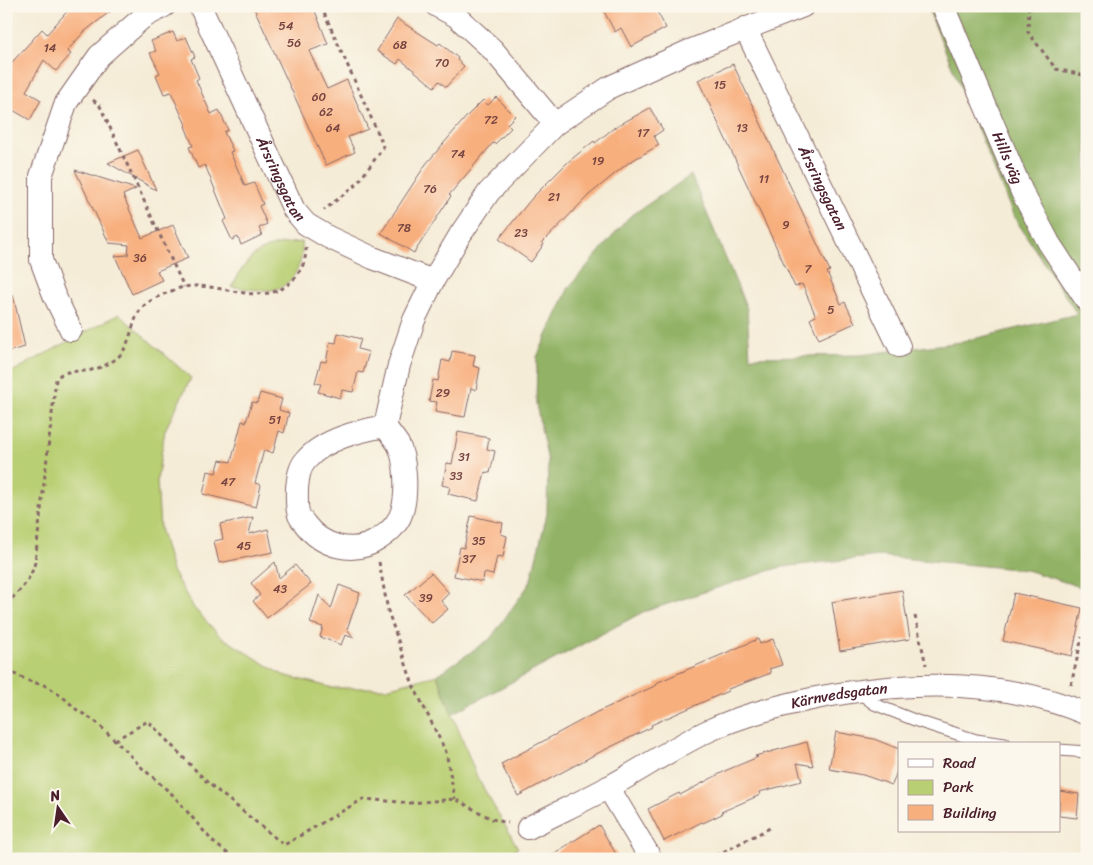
<svg xmlns="http://www.w3.org/2000/svg" width="1093" height="865" font-family="Sriracha,sans-serif">
<rect width="100%" height="100%" fill="#fbf7ec"/>
<filter id="ink" filterUnits="userSpaceOnUse"><feTurbulence type="fractalNoise" baseFrequency=".02" numOctaves="2"/><feDisplacementMap in="SourceGraphic" scale="10" xChannelSelector="R" yChannelSelector="G"/><feConvolveMatrix kernelMatrix="1 2 1 2 8 2 1 2 1" color-interpolation-filters="sRGB"/></filter>
<filter id="wash" filterUnits="userSpaceOnUse"><feTurbulence type="fractalNoise" baseFrequency=".0096" numOctaves="4" result="noise"/><feDisplacementMap in="SourceGraphic" scale="20" xChannelSelector="R" yChannelSelector="G"/><feGaussianBlur stdDeviation="1.12" result="paint"/><feColorMatrix in="noise" values="0 0 0 0 0 0 0 0 0 0 0 0 0 0 0 0 0 1.4 0 .05"/><feComposite in="paint" operator="in"/></filter>
<g filter="url(#wash)">
<rect width="100%" height="100%" fill="#f5ecd7"/>
<!-- green -->
<g fill="#b9cf73" stroke="#82774f">
<path d="M302,242c2,20 -8,45 -31,48 -12,1 -26,-2 -39,-3 18,-37 31,-42 70,-45z"/>
<path d="M119,314l72,64 -26,52 -8,50 3,48 12,43 22,37 26,28 63,39 50,13h53l51,-13 40,102 41,71 -17,11h-495v-484z"/>
</g>
<!-- forest -->
<path fill="#92b265" stroke="#6e6848" d="M927,6h160v583l-61,-19 -146,-14 -99,11 -138,45 -191,102 -15,-39 53,-36 40,-56 17,-69 1,-52 -12,-58 1,-47 32,-70 60,-70 62,-42 56,134 3,48 110,-2 101,-13 116,-28 -63,-97z"/>
<g id="blocks">
<!-- building -->
<g fill="#f8af7e">
<path d="M72,6h45l-33,26 -17,19 4,3 -15,17 -12,-11 -18,31 15,9 -11,20 -24,-14v-37l36,-40 5,5z"/>
<path d="M253,6h60l15,38 -19,7 18,38 20,-9 21,49 -20,8 7,15 -29,13z"/>
<path d="M601,6h53l12,22 -35,19 -10,-19 -6,4z"/>
<path d="M397,19l41,26 2,-2 18,15 -1,2 7,6 -18,21 -7,-6 -5,6 -34,-28 -3,5 -20,-13z"/>
<path d="M173,32l4,9 9,-4 9,20 -4,2 8,19 -3,2 15,34 8,-4 9,20 -4,2 9,19 -3,1 15,34 9,-3 9,21 -4,2 8,18 -8,4 3,7 -21,10 -3,-8 -6,3 -9,-19 4,-2 -22,-54 -7,3 -9,-21 4,-1 -8,-20 1,-1 -15,-33 -7,2 -8,-19 4,-2 -10,-20 6,-2 -5,-10z"/>
<path d="M733,64l97,207 -3,1 14,32 4,-2 10,21 -36,16 -9,-20 6,-3 -14,-32 -7,3 -97,-207z"/>
<path d="M496,97l19,19 -8,8 4,4 -16,16 -2,-1 -44,52 2,1 -37,57 -33,-20 45,-69 41,-48 16,-16 5,5z"/>
<path d="M650,108l13,22 -9,6 5,9 -31,18 -39,32 -47,48 2,1 -13,18 -32,-23 33,-41 36,-36 26,-21 1,2 20,-16z"/>
<path d="M138,150l18,40 -48,-27z"/>
<path d="M75,170l61,19 -13,6 19,43 31,-13 15,33 -31,13 5,9 -30,14 -17,-38 13,-1 1,-10 -20,-2z"/>
<path d="M13,295l12,52 -19,5v-56z"/>
<path d="M338,333l23,6 -3,10 11,3 -6,21 -5,-1 -5,20 -11,-2 -2,8 -22,-6 3,-8 -6,-1 6,-22 5,1 4,-20 6,1z"/>
<path d="M452,351l23,4 -2,11 7,2 -4,22 -5,-2 -6,29 -30,-5 2,-10 -8,-1 4,-21 5,1 4,-21 8,2z"/>
<path d="M260,393l22,6 -3,11 10,3 -5,20 -5,-2 -6,22 -9,-3 -9,33 6,2 -5,22 -53,-13 5,-23 8,2 4,-13 11,2 11,-41 4,1 6,-20 5,1z"/>
<path d="M458,432l31,6 -2,11 8,2 -5,22 -5,-1 -7,29 -30,-7 2,-7 -8,-2 5,-22 5,1z"/>
<path d="M471,516l32,7 -2,11 6,2 -4,21 -6,-1 -4,19 -9,-2 -1,9 -29,-6 6,-29 4,1z"/>
<path d="M253,517l-4,17 19,-5 5,23 -54,11 -5,-22 9,-2 -3,-15z"/>
<path d="M275,562l4,16 16,-13 16,19 -44,34 -14,-17 7,-6 -9,-12z"/>
<path d="M431,573l18,20 -8,8 7,8 -16,14 -27,-28z"/>
<path d="M339,585l21,8 -13,36 7,9 -9,-3 -4,10 -21,-8 3,-10 -13,-4 9,-28 12,14z"/>
<path d="M902,590l8,49 -70,12 -8,-49z"/>
<path d="M1014,593l68,15 -10,48 -69,-15z"/>
<path d="M758,639l2,5 13,-5 9,26 -13,4 2,4 -43,16v2l-77,34 1,2 -58,28 -76,41 -17,-32 96,-52 60,-27 -1,-2z"/>
<path d="M836,732l38,7 25,10v17l-7,19 -29,-10 -34,-6z"/>
<path d="M807,742l6,24 -16,-3 5,18 -43,11 1,3 -39,17 1,2 -19,9 -1,-1 -38,19 -16,-32 31,-16 1,2 47,-25 31,-13 -3,-1z"/>
<path d="M1059,791l20,3 -2,24 -18,-2z"/>
<path d="M599,825l20,34h-74z"/>
</g>
</g>
</g>
<g filter="url(#ink)">
<use href="#blocks" fill-opacity="0" stroke="#866767" stroke-width="1"/>
<g fill="none" stroke-linecap="round" stroke-linejoin="round">
<defs>
<g id="service">
<path d="M860,693l14,11 43,17 59,19 29,4"/>
<path d="M1059,750l28,2"/>
</g>
<g id="minor">
<path id="s1" d="M200,6l94,204 12,14 22,13 45,21 60,23"/>
<path d="M437,6l19,10 37,34 62,74"/>
<path id="s2" d="M943,6l79,186 27,51 38,58"/>
<path id="s3" d="M745,28l154,318"/>
<path d="M71,330l-17,-35 -13,-35v-84l25,-73 33,-47 43,-38 22,-12"/>
<path d="M385,426c-26,5 -61,13 -79,34 -7,8 -8,18 -9,28 0,8 -1,20 2,27 1,3 4,6 6,9 17,23 49,32 74,15 11,-7 21,-17 24,-31 4,-17 3,-49 -5,-64 -4,-6 -9,-12 -13,-18l14,-61 15,-45 19,-39 27,-46 29,-43 66,-68 55,-37 77,-35 116,-46"/>
<path d="M608,787l43,72"/>
<path id="s4" d="M528,828c27,-14 55,-27 81,-41 33,-18 65,-40 99,-56 34,-16 71,-25 108,-33 88,-17 187,-20 271,16"/>
</g>
</defs>
<!-- service casing -->
<use href="#service" stroke="#866767" stroke-width="13"/>
<!-- minor casing -->
<use href="#minor" stroke="#866767" stroke-width="24"/>
<!-- path -->
<g stroke="#866767" stroke-width="3" stroke-dasharray="4 4" stroke-linecap="butt">
<path d="M321,6l61,136 1,6 -26,36 -33,26"/>
<path d="M1029,6l-1,26 28,37 31,7"/>
<path d="M93,100l7,6 84,181"/>
<path d="M1084,329l3,3"/>
<path d="M379,562l9,49 25,74 33,67 9,47"/>
<path d="M6,604c14,-13 25,-24 29,-42l21,-183c8,-10 19,-7 31,-8 11,-2 23,-7 31,-14 13,-11 14,-38 23,-48 8,-9 22,-15 33,-19 38,-16 88,24 120,-11 8,-9 12,-19 12,-31"/>
<path d="M915,616l11,49"/>
<path d="M6,670l23,11 18,5 16,11 14,13 19,12 31,30 13,14 34,30 39,46 22,17"/>
<path d="M1071,685l11,-48"/>
<path d="M115,740l33,-19 59,61 77,63 79,-46 48,4 44,-4 37,20 16,4"/>
<path d="M709,859l63,-32"/>
</g>
<!-- service -->
<use href="#service" stroke="#fff" stroke-width="11"/>
<!-- minor -->
<use href="#minor" stroke="#fff" stroke-width="22"/>
</g>
</g>
<g text-anchor="middle" stroke-width="4.5" stroke-linejoin="round" paint-order="stroke">
<!-- number labels -->
<g font-size="12" fill="#764340">
<text x="286" y="30">54</text>
<text x="294" y="47">56</text>
<text x="400" y="49">68</text>
<text x="50" y="52">14</text>
<text x="442" y="67">70</text>
<text x="720" y="89">15</text>
<text x="319" y="101">60</text>
<text x="326" y="116">62</text>
<text x="491" y="124">72</text>
<text x="333" y="132">64</text>
<text x="742" y="132">13</text>
<text x="643" y="137">17</text>
<text x="458" y="158">74</text>
<text x="598" y="165">19</text>
<text x="764" y="183">11</text>
<text x="430" y="193">76</text>
<text x="554" y="201">21</text>
<text x="786" y="229">9</text>
<text x="404" y="232">78</text>
<text x="521" y="237">23</text>
<text x="140" y="262">36</text>
<text x="808" y="273">7</text>
<text x="831" y="314">5</text>
<text x="443" y="397">29</text>
<text x="275" y="424">51</text>
<text x="464" y="461">31</text>
<text x="456" y="480">33</text>
<text x="228" y="486">47</text>
<text x="479" y="545">35</text>
<text x="244" y="550">45</text>
<text x="469" y="563">37</text>
<text x="280" y="593">43</text>
<text x="426" y="602">39</text>
</g>
<!-- street labels -->
<g font-size="15" fill="#4a1f2b" stroke="#fbf7ec">
<text dy="5" stroke="none"><textPath href="#s2" startOffset="165">Hills väg</textPath></text>
<text dy="5" stroke="none"><textPath href="#s1" startOffset="191">Årsringsgatan</textPath></text>
<text dy="5" stroke="none"><textPath href="#s3" startOffset="178">Årsringsgatan</textPath></text>
<text dy="5" stroke="none"><textPath href="#s4" startOffset="341">Kärnvedsgatan</textPath></text>
</g>
</g>
<!-- margin -->
<rect width="1093" height="865" fill="none" stroke="#fbf7ec" stroke-width="25"/>
<!-- legend -->
<rect x="898" y="742" width="162" height="90" fill="#fbf7ec" stroke="#b4a19f"/>
<rect x="908" y="759" width="25" height="8" fill="#ffffff" stroke="#b4a19f"/>
<text x="943" y="768" font-size="15" fill="#4a1f2b">Road</text>
<rect x="908" y="780" width="25" height="15" fill="#b9cf73" stroke="#b4a19f"/>
<text x="943" y="792" font-size="15" fill="#4a1f2b">Park</text>
<rect x="908" y="805" width="25" height="15" fill="#f8af7e" stroke="#b4a19f"/>
<text x="943" y="818" font-size="15" fill="#4a1f2b">Building</text>
<!-- north arrow -->
<g transform="translate(58 808) rotate(347)" stroke="#fbf7ec" stroke-width="4" paint-order="stroke">
<path d="M0-4L9 19L0 12L-9 19Z" fill="#4a1f2b"/>
<text y="-8" font-size="14" font-weight="bold" text-anchor="middle" fill="#4a1f2b">N</text>
</g>
</svg>
